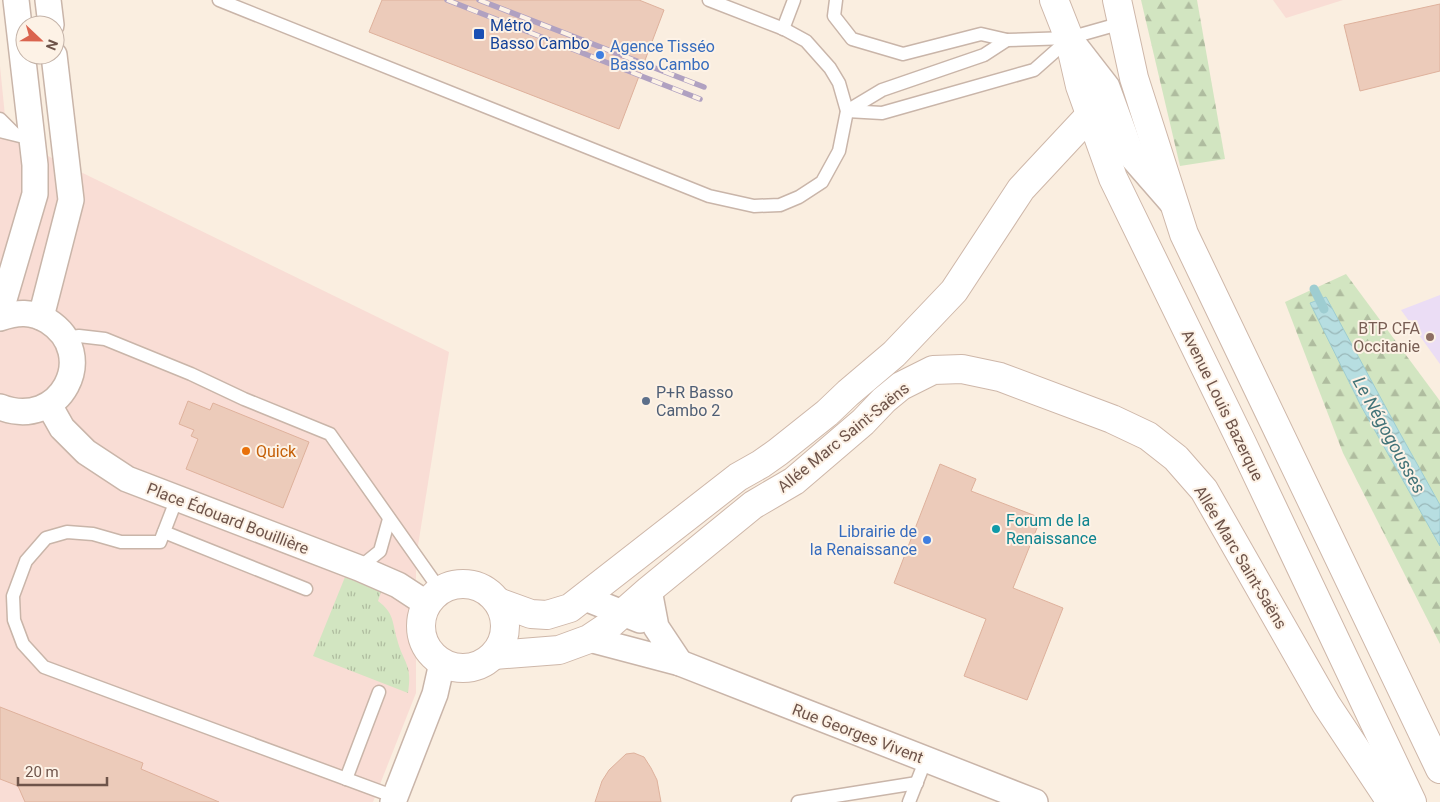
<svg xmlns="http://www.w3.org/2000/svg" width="1440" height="802" font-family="Roboto,sans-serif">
<defs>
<pattern id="grass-tufts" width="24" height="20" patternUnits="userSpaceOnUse" patternTransform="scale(1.25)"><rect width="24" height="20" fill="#d2e5c1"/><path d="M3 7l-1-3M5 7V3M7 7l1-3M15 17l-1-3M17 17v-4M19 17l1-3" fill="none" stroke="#afbc9f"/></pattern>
<pattern id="forest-firs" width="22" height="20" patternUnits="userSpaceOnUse" patternTransform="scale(1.25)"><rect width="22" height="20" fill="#d2e5c1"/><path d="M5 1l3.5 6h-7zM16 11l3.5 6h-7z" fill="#afbc9f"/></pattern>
<pattern id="water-waves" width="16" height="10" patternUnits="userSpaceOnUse" patternTransform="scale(1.25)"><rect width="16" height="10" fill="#b7dee1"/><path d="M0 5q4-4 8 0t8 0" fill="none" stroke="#99b7b8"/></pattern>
</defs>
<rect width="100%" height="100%" fill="#faeee0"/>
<!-- commercial -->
<g fill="#f9ddd5">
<path d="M1273,0h70l-57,18z"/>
<path d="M0,66l7,70 442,216 -33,206v135l-43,109h-373z"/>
</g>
<!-- education -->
<path fill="#ebddf5" d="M1440,295v69l-39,-54z"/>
<!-- grass -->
<path fill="url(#grass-tufts)" d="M345,577l36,15 -3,9c16,12 14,20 19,38 6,24 16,25 11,54l-95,-37z"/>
<!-- forest -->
<g fill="url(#forest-firs)">
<path d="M1141,0h56l28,159 -45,7z"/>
<path d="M1346,274l94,127v243l-97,-191 -58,-151z"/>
</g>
<!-- water -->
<path fill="url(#water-waves)" stroke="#9ecdd1" d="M1326,297l71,131 43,77v41l-79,-140 -51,-103z"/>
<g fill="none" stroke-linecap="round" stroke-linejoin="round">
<!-- stream -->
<path stroke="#9ecdd1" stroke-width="9" d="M1314,289l10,20"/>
</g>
<!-- building -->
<g fill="#eccbba" stroke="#deb19c">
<path d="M382,0h257l25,10 -45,119 -250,-97z"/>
<path d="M1440,4v67l-80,20 -16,-66z"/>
<path d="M188,401l22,9 3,-7 96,39 -26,66 -97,-39 12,-30 -7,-3 3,-6 -15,-6z"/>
<path d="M940,464l36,15 -5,12 70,27 -28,70 50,20 -36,92 -63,-24 22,-57 -92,-36z"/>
<path d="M0,707l143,56 -2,6 78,33h-194l-7,-16 -18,-7z"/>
<path d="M634,753l10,4 7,11 6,12 4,22h-66l7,-21 7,-11 17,-16z"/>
</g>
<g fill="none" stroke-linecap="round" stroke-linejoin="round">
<defs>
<g id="lane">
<path d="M219,0l490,196 45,10 26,-1 19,-8 23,-15 17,-31 8,-40 -8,-28 -9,-15 -24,-27 -22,-12 -75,-29"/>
<path d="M836,0l-2,16 18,23 51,15 78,-20 26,6 62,-2 53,-15"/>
<path d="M783,29l11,-29"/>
<path d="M847,111l35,2 152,-43 35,-31"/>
<path d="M847,111l35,-21 102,-35 23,-15"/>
<path d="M0,119l15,15"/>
<path d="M0,131l32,8"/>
<path d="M65,338l14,-2 26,3 86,35 53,25 86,35 110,156"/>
<path d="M177,498l-17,44h-39l-28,-8 -26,-2 -21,6 -20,23 -13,35 1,24 9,24 21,23 351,130"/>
<path d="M164,532l142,57"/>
<path d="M359,568l21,-17 9,-32"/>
<path d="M346,779l33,-87"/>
<path d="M798,802l119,-19"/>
<path d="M909,802l17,-43"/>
</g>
<g id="street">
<path d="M48,0l3,25"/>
<path d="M1069,38l38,49 26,71 41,47"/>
<path d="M0,313l35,-119v-29l-19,-165"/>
<path d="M41,317l30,-117 -17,-145"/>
<path d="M0,318c17,-6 32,-7 48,3 52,33 13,110 -48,86"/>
<path d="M49,405l13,23 24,24 41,27 232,89 39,17 29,19"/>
<path d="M585,598l55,22"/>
<path d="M589,639l91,24 -24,-36 -7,-37"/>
<path d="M680,663l355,139"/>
<path d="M393,802l42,-108 7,-31"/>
</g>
<g id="secondary">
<path d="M1054,0l15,38 11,48 33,92 129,265 170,359"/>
<path d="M1117,0l17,78 50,156 256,535"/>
<circle cx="463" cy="626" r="42"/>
<path d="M498,602l33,12 16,1 23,-7 168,-131 23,-13 17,-12 49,-39 21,-20 46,-39 60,-63 67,-102 69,-74"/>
<path d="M494,655l65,-5 30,-11 18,-12 42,-37 104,-85 41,-24 69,-59 21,-22 17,-14 32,-16 29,-1 38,8 112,42 36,17 28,22 28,32 122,214 65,98"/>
</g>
</defs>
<!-- lane casing -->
<use href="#lane" stroke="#c9b5a9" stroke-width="15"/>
<!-- street casing -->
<use href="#street" stroke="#c9b5a9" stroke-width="28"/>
<!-- secondary casing -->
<use href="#secondary" stroke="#ceb7a9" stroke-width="30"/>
<!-- lane -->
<use href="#lane" stroke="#fff" stroke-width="12"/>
<!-- street -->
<use href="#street" stroke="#fff" stroke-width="25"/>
<!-- secondary -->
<use href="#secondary" stroke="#fff" stroke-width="28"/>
<defs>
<g id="rail">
<path d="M447,0l253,99"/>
<path d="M479,0l225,87"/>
</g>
</defs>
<!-- rail casing -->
<use href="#rail" stroke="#b0a1c1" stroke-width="5.5"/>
<!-- rail -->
<use href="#rail" stroke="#fdf2e6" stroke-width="4" stroke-dasharray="11" stroke-linecap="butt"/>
</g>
<!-- markers -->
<rect fill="#1a4fb4" stroke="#fdf2e6" stroke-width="2" x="473" y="28" width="12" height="12" rx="2.5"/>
<g fill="#3f7fe0" stroke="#fdf2e6" stroke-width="2">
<circle cx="600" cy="55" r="5"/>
<circle cx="927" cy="540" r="5"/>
</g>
<circle fill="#8d6e63" stroke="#fdf2e6" stroke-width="2" cx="1430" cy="337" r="5"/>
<circle fill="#5c6f8a" stroke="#fdf2e6" stroke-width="2" cx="646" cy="401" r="5"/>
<circle fill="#e8710a" stroke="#fdf2e6" stroke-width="2" cx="246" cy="451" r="5"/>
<circle fill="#0f9aa8" stroke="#fdf2e6" stroke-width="2" cx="996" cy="529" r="5"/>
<g text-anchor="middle" stroke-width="4" stroke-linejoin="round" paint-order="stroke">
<!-- transit labels -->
<g font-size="16" fill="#164399" stroke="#fdf2e6" text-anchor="start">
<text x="490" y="31">Métro<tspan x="490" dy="18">Basso Cambo</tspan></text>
</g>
<!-- shop labels -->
<g font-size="16" fill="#366cbe" stroke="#fdf2e6" text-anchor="start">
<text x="610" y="52">Agence Tisséo<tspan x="610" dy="18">Basso Cambo</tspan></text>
<text x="917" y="537" text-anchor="end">Librairie de<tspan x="917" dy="18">la Renaissance</tspan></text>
</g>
<!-- education labels -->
<g font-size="16" fill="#785e54" stroke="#fdf2e6" text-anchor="end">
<text x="1420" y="334">BTP CFA<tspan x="1420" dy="18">Occitanie</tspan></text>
</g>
<!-- service labels -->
<g font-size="16" fill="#4e5e75" stroke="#fdf2e6" text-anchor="start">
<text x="656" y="398">P+R Basso<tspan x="656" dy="18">Cambo 2</tspan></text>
</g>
<!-- street labels -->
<g font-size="16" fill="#6e544a" stroke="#fdf2e6">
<text transform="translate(1223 405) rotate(64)" y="6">Avenue Louis Bazerque</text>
<text transform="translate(843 437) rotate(-39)" y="6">Allée Marc Saint-Saëns</text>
<text transform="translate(228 518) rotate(21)" y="6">Place Édouard Bouillière</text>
<text transform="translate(1241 557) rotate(59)" y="6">Allée Marc Saint-Saëns</text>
<text transform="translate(858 733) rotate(21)" y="6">Rue Georges Vivent</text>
</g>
<!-- food labels -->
<g font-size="16" fill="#c56008" stroke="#fdf2e6" text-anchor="start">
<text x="256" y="457">Quick</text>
</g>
<!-- culture labels -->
<g font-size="16" fill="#0d838f" stroke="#fdf2e6" text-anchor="start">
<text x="1006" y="526">Forum de la<tspan x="1006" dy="18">Renaissance</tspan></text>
</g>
<!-- water labels -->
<g font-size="18" font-style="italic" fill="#437479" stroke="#fdf2e6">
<text transform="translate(1389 435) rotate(61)" y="6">Le Négogousses</text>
</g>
</g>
<!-- north arrow -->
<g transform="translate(40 40) rotate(112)"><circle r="24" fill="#fdf2e6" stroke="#c4b3a8"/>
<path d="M0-4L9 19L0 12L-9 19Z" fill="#da644f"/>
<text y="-8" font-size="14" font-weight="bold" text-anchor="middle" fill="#6e544a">N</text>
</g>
<!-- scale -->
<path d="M18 777v8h89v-8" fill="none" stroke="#6e544a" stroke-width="2.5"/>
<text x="25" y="777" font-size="15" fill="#6e544a" stroke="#fdf2e6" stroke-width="4" paint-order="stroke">20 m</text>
</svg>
